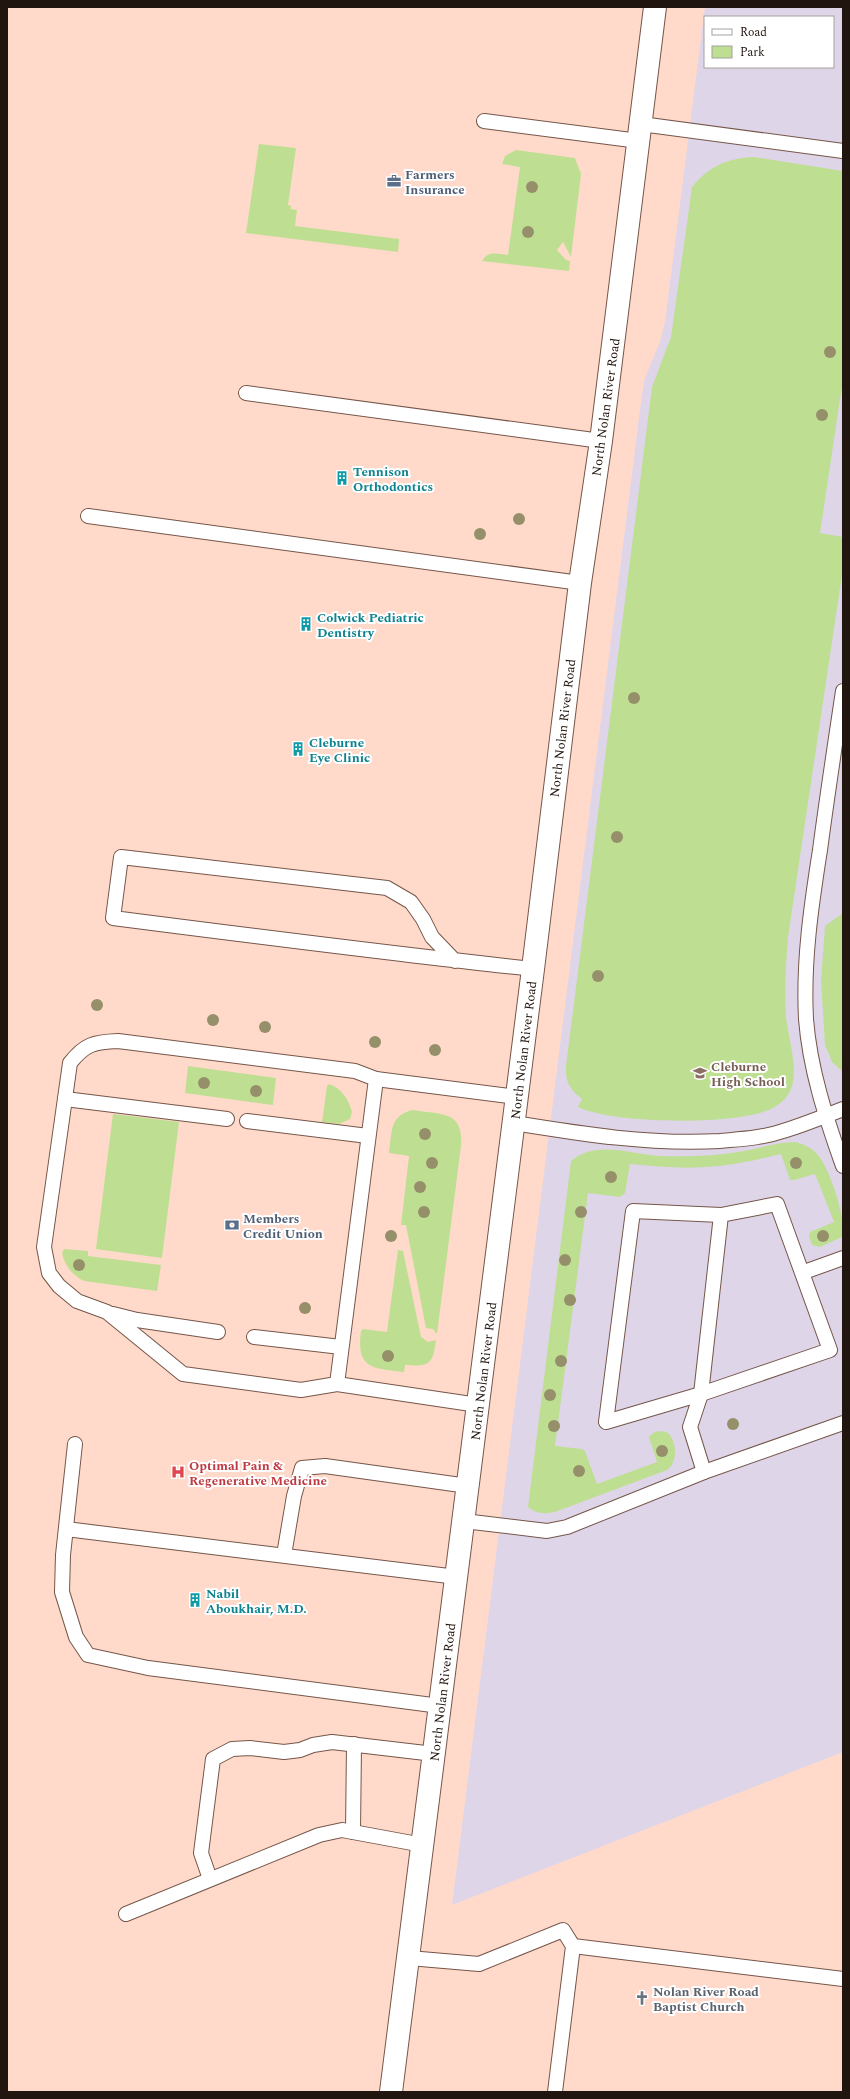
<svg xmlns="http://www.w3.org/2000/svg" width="850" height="2099" font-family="Spectral,serif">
<rect width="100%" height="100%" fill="#ffdacb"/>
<!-- education -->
<path fill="#ded5e9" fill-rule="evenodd" d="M705,7h138v1745l-391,153 190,-1511 3,-16 15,-36 5,-20zM705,17h128v50h-128z"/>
<!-- green -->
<g fill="#bedf91">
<path d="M259,144l37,4 -8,57 3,1v3l6,1 -2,16 104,13 -1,13 -152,-19z"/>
<path d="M516,150l59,8 6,16 -10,83 -8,-15 -6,8 9,10 4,1 -1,10 -87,-10c6,-11 16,-7 26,-6l12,-88 -18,-3 3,-8z"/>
<path d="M754,157l89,14v208l-23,154 23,4v31l-55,369c-2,27 -4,53 -2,80 2,20 12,50 6,69 -3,10 -10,17 -19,22 -34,18 -161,16 -195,-1l4,-8c-12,-9 -17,-17 -16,-33l86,-679 19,-50 21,-150c17,-21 36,-29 62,-30z"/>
<path d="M843,913v159l-11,-10 -7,-17 -4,-64 4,-55z"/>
<path d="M188,1066l88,12 -3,27 -88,-12z"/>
<path d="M329,1084c13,4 20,17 23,28l-2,7 -11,5 -17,-2 5,-36z"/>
<path d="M413,1110c28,5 51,0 48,36l-24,188 -4,-5 -7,-1 -20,-103h-5l8,-69 -20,-3c3,-20 0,-38 24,-43z"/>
<path d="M113,1114l66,8 -17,136 -66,-9z"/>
<path d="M795,1142c8,2 16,5 22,12 12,12 30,66 25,83l-22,10 -8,-2 -3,-9 1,-4 24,-10 -19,-48 -21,6h-4l-9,-26c-25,6 -51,12 -77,13 -25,2 -49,-1 -74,-3l-5,29 -5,4 -32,-4 -33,253 27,3 3,2 12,33 60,-22 -8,-25c4,-6 13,-7 19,-4 9,9 10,29 -1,37l-112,42c-11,2 -18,2 -27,-5l43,-346c25,-21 59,-7 88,-5 29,1 57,0 85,-5 17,-3 34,-9 51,-9z"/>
<path d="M64,1249l24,2v5l73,9 -4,26 -73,-10c-12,-6 -19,-15 -22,-28z"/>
<path d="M398,1250l5,1 18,86 7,5 8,-2c-3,24 -6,27 -31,25l-1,7c-32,-4 -48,-3 -43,-41l2,-2 24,3z"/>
</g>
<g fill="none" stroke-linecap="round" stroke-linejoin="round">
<defs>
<g id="service">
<path d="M484,121l155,20"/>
<path d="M641,124l202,27"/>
<path d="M246,393l355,48"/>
<path d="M88,516l492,67"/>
<path d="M843,691c-8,53 -16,106 -23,159 -9,57 -17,112 -14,169 4,51 20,99 37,147"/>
<path d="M455,961l-23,-24 -9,-18 -12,-17 -24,-14 -266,-31 -8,61c140,18 280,36 420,51"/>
<path d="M65,1099l162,20"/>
<path d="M247,1121l121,15"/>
<path d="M514,1123c68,11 136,22 206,18 21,-2 43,-3 63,-10 20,-6 40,-14 60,-22"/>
<path d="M777,1204l53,146 -129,44 20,-179z"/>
<path d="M804,1272l39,-14"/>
<path d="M113,1314l24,6 81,12"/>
<path d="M254,1337l87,10"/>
<path d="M337,1384l39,-305"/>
<path d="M478,1405l-141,-21 -36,6 -118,-16 -76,-62 -30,-11 -18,-15 -10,-13 -5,-26 26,-184c15,-19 24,-21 48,-22l237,30 21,8 141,18"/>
<path d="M75,1444l-12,111 -1,37 14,45 12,18 60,13 292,38"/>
<path d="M704,1472l-14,-45 11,-33 -95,28 27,-211 88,4"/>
<path d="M464,1521l83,10 20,-4 137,-55 139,-49"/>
<path d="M66,1529l391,48"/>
<path d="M284,1555l10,-59 8,-28 23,-2 143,20"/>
<path d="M353,1832l1,-88"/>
<path d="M210,1879l-9,-26 12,-94 19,-10 18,-1 34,4 16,-2 13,-5 19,-3 102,12"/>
<path d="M126,1914l193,-79 23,-5 81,15"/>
<path d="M573,1946l270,33"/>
<path d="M409,1958l70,6 84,-34 10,16 -18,146"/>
</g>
<path id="secondary" d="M391,2092l142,-1123 47,-386 21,-142 54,-434"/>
</defs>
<!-- service casing -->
<use href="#service" stroke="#755649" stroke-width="16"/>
<!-- secondary casing -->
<use href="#secondary" stroke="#755649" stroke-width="24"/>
<!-- service -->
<use href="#service" stroke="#fff" stroke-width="14"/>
<!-- secondary -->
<use href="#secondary" stroke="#fff" stroke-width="22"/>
</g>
<!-- trees -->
<g fill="#95906a">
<circle cx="532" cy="187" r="6"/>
<circle cx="528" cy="232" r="6"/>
<circle cx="830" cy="352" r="6"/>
<circle cx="822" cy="415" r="6"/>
<circle cx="519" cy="519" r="6"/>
<circle cx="480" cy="534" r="6"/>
<circle cx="634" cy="698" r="6"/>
<circle cx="617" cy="837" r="6"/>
<circle cx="598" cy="976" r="6"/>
<circle cx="97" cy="1005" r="6"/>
<circle cx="213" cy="1020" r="6"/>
<circle cx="265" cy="1027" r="6"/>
<circle cx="375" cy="1042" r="6"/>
<circle cx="435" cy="1050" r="6"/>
<circle cx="204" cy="1083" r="6"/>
<circle cx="256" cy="1091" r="6"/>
<circle cx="425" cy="1134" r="6"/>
<circle cx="432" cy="1163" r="6"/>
<circle cx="796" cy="1163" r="6"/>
<circle cx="611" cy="1177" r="6"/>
<circle cx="420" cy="1187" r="6"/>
<circle cx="424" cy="1212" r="6"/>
<circle cx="581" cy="1212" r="6"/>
<circle cx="391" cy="1236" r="6"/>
<circle cx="823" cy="1236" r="6"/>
<circle cx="565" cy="1260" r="6"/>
<circle cx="79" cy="1265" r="6"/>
<circle cx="570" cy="1300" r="6"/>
<circle cx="305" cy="1308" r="6"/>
<circle cx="388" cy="1356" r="6"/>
<circle cx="561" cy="1361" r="6"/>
<circle cx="550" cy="1395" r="6"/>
<circle cx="733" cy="1424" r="6"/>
<circle cx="554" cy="1426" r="6"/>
<circle cx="662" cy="1451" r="6"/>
<circle cx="579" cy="1471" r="6"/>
</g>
<!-- icons -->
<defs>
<symbol id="office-bare" viewBox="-9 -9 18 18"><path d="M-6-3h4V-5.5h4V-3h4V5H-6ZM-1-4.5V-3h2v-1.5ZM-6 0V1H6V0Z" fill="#5c6f8a" stroke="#fff" stroke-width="2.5" paint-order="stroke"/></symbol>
<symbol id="building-bare" viewBox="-9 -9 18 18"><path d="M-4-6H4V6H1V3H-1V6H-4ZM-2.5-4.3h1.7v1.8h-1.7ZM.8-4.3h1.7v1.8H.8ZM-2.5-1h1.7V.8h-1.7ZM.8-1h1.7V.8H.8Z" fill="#0f9aa8" stroke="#fff" stroke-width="2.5" paint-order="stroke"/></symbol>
<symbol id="school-bare" viewBox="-9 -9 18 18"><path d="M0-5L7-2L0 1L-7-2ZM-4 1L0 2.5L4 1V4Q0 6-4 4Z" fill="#8d6e63" stroke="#fff" stroke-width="2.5" paint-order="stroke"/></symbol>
<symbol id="bank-bare" viewBox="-9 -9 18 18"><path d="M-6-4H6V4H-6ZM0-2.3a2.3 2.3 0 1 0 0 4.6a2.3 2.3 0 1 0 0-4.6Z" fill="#5c6f8a" stroke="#fff" stroke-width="2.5" paint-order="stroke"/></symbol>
<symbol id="hospital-bare" viewBox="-9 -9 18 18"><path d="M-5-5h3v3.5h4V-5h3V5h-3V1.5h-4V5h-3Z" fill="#e0444e" stroke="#fff" stroke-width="2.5" paint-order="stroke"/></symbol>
<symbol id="church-bare" viewBox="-9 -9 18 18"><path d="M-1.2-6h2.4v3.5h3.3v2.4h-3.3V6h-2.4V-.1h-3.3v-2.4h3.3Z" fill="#6b7280" stroke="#fff" stroke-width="2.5" paint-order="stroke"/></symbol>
</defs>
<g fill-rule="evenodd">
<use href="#office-bare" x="384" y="171" width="20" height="20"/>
<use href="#building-bare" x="332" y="468" width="20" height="20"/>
<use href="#building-bare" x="296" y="614" width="20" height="20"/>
<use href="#building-bare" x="288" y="739" width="20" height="20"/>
<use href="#school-bare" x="690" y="1063" width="20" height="20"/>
<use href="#bank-bare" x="222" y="1215" width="20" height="20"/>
<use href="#hospital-bare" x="168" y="1462" width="20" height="20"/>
<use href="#building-bare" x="185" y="1590" width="20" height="20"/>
<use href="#church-bare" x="632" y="1988" width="20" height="20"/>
</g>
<g text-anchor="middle" stroke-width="4" stroke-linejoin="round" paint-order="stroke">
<!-- service labels -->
<g font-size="13" font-weight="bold" fill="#4e5e75" stroke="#fff" text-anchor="start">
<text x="405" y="179">Farmers<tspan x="405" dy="15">Insurance</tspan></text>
<text x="243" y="1223">Members<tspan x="243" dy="15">Credit Union</tspan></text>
</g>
<!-- street labels -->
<g font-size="13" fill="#21150f" stroke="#fff">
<text transform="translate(605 407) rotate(-82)" y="5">North Nolan River Road</text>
<text transform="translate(562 728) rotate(-83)" y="5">North Nolan River Road</text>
<text transform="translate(523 1050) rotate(-83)" y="5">North Nolan River Road</text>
<text transform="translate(483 1371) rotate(-83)" y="5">North Nolan River Road</text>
<text transform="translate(442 1692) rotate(-83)" y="5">North Nolan River Road</text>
</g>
<!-- culture labels -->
<g font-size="13" font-weight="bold" fill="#0d838f" stroke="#fff" text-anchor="start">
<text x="353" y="476">Tennison<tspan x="353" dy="15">Orthodontics</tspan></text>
<text x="317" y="622">Colwick Pediatric<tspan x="317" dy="15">Dentistry</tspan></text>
<text x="309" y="747">Cleburne<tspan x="309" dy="15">Eye Clinic</tspan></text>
<text x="206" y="1598">Nabil<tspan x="206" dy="15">Aboukhair, M.D.</tspan></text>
</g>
<!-- education labels -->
<g font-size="13" font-weight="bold" fill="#785e54" stroke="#fff" text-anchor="start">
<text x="711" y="1071">Cleburne<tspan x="711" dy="15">High School</tspan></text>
</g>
<!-- health labels -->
<g font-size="13" font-weight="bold" fill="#be3a42" stroke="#fff" text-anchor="start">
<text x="189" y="1470">Optimal Pain &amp;<tspan x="189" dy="15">Regenerative Medicine</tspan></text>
</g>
<!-- worship labels -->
<g font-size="13" font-weight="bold" fill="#5b616d" stroke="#fff" text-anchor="start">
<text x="653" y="1996">Nolan River Road<tspan x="653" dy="15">Baptist Church</tspan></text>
</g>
</g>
<!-- border -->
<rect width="850" height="2099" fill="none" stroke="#21150f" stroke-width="16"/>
<!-- legend -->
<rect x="704" y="16" width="130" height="52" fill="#ffffff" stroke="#a6a19f"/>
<rect x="712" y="29" width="20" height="6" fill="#ffffff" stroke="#a6a19f"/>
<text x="740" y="36" font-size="12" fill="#21150f">Road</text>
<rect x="712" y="46" width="20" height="12" fill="#bedf91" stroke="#a6a19f"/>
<text x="740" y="56" font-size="12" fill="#21150f">Park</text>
</svg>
